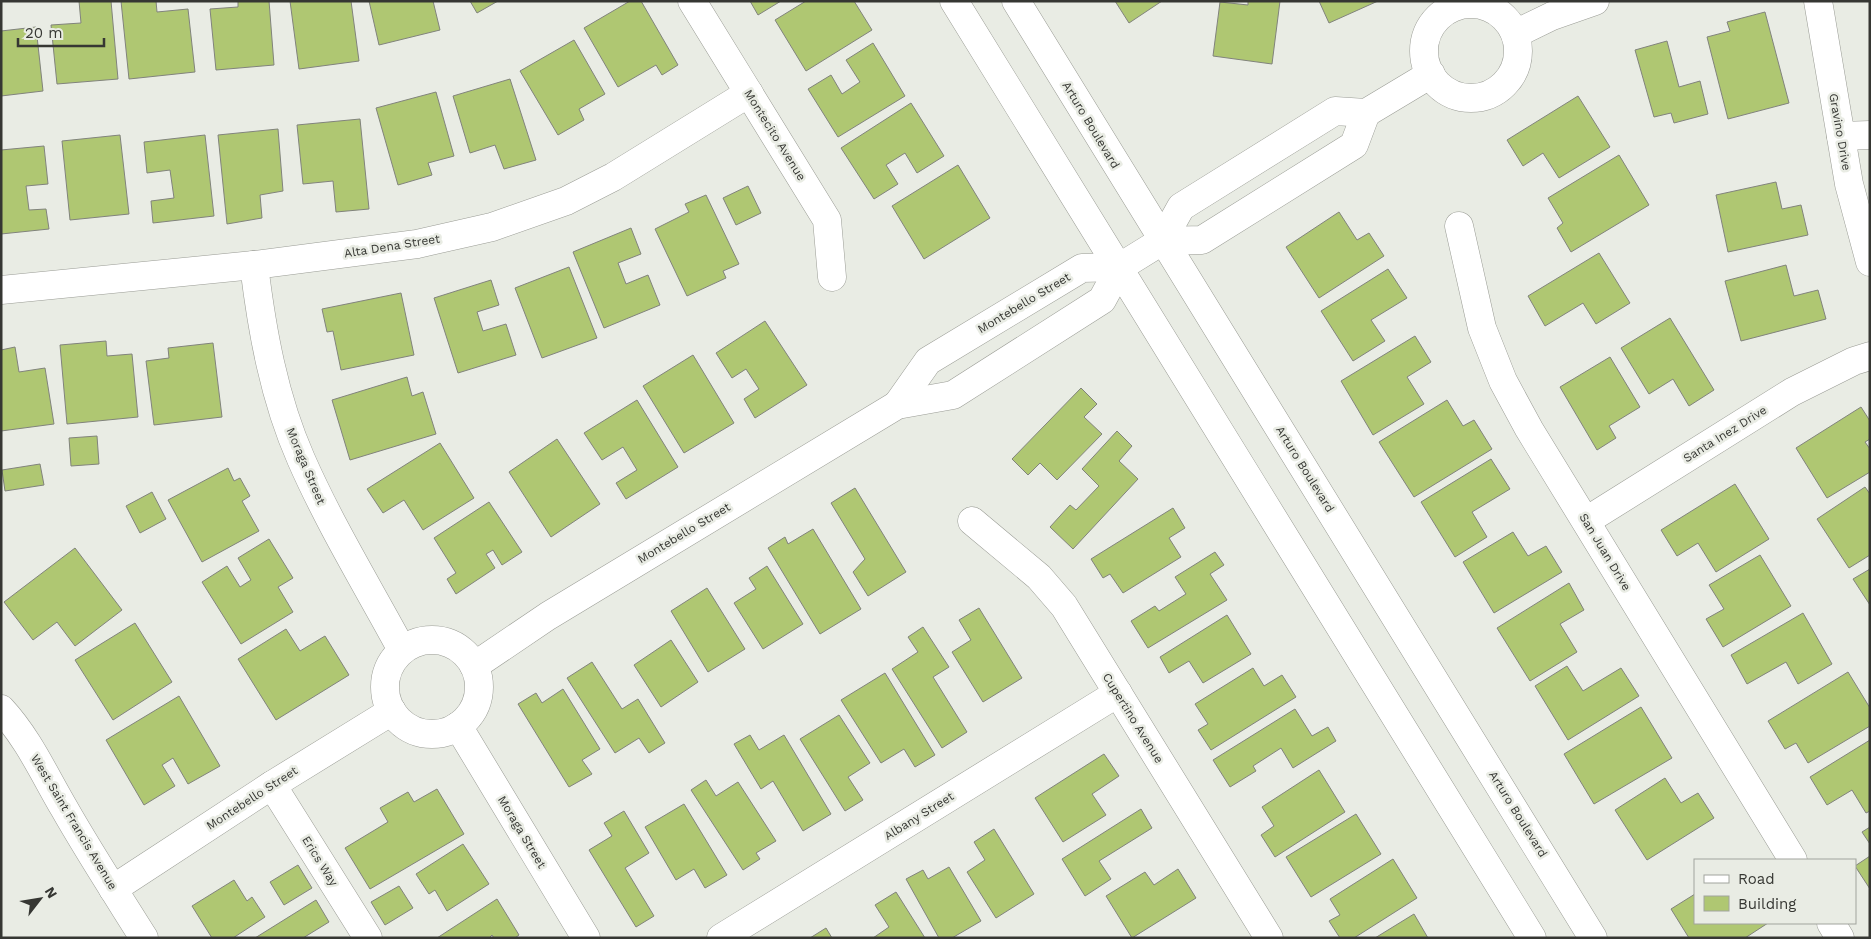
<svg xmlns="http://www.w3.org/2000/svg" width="1871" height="939" font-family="'Work Sans',sans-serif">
<rect width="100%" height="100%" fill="#e9ece4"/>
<!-- building -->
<g fill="#afc772" stroke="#81837c">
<path d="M79,1h32l7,78 -61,5 -6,-59 30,-2z"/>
<path d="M121,1h35l1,11 31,-3 7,63 -66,7z"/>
<path d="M238,1h31l5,64 -58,5 -6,-61 28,-2z"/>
<path d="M290,1h61l8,60 -60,8z"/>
<path d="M369,1h64l7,29 -61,15z"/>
<path d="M470,1h28l-21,12z"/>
<path d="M630,1h11l37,64 -16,10 -6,-10 -38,22 -34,-59z"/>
<path d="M750,1h31l-23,14z"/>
<path d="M806,1h48l18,29 -66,41 -31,-51z"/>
<path d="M1115,1h47l-33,22z"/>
<path d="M1248,1h32l-8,63 -59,-8 7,-54 28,3z"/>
<path d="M1319,1h59l-49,22z"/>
<path d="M1765,12l24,91 -61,16 -21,-82 23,-6 -3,-9z"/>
<path d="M36,27l7,64 -42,5v-65z"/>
<path d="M574,40l31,54 -26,15 5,11 -26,15 -38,-64z"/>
<path d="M1667,41l12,46 21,-6 8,33 -34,9 -3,-10 -17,4 -19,-67z"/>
<path d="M873,43l32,53 -67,41 -30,-48 23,-14 11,19 18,-12 -14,-22z"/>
<path d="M510,79l26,81 -32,9 -9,-24 -25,8 -17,-57z"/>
<path d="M436,92l18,64 -26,7 4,12 -34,10 -22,-77z"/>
<path d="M1578,96l32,51 -51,31 -16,-25 -20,13 -16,-26z"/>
<path d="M911,103l33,53 -27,17 -12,-20 -19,12 12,19 -24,15 -33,-51z"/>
<path d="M360,119l9,90 -33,3 -3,-31 -30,3 -6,-59z"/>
<path d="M278,129l5,62 -23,4 2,23 -35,6 -9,-89z"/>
<path d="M120,135l9,79 -59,6 -8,-79z"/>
<path d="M205,135l9,81 -61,7 -2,-22 23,-3 -4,-28 -23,3 -3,-31z"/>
<path d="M44,146l4,38 -22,2 3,24 17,-1 3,20 -48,5v-84z"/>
<path d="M1619,155l30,50 -78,47 -14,-24 6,-5 -15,-25z"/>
<path d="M958,165l32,53 -66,41 -32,-53z"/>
<path d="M1776,182l6,27 19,-4 7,30 -80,17 -12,-57z"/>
<path d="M748,186l13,27 -25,12 -13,-27z"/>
<path d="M706,195l33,69 -16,7 3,7 -39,18 -32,-67 34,-17 -4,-8z"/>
<path d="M1339,212l18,28 12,-7 15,23 -65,42 -33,-51z"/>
<path d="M631,228l10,26 -23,9 8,21 22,-9 12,30 -56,23 -31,-76z"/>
<path d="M1599,253l31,50 -34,21 -13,-21 -38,23 -17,-30z"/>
<path d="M1786,265l8,31 24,-6 8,29 -85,22 -16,-60z"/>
<path d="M569,267l28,71 -55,20 -27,-70z"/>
<path d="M1388,269l19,29 -36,22 14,21 -32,20 -32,-50z"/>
<path d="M491,280l8,25 -22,7 6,19 23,-7 10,31 -58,18 -24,-75z"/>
<path d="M401,293l13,62 -73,15 -8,-39 -6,1 -5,-23z"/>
<path d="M1670,318l44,72 -25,16 -16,-27 -24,15 -28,-46z"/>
<path d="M765,321l42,64 -52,33 -11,-19 15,-10 -13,-20 -14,9 -16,-25z"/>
<path d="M1415,336l16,26 -24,15 17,27 -51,31 -32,-54z"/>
<path d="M106,341l1,15 25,-2 6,63 -71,7 -7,-79z"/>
<path d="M213,343l9,74 -68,8 -8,-64 23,-3 -1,-10z"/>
<path d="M15,347l4,25 26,-4 9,56 -53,7v-81z"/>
<path d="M693,355l41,68 -50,30 -41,-67z"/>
<path d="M1610,357l30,50 -31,19 7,12 -19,12 -37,-63z"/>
<path d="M407,377l5,19 11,-4 13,42 -86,26 -18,-60z"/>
<path d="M1081,388l16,16 -13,13 18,17 -45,46 -17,-17 -12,12 -16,-16z"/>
<path d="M637,400l41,67 -52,32 -10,-16 21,-13 -14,-23 -21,13 -18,-27z"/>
<path d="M1447,400l16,26 11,-6 18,29 -78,48 -35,-55z"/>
<path d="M1861,407l9,14v18l-5,3 5,7v23l-43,26 -31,-50z"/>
<path d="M1117,431l15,15 -13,15 19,18 -65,70 -23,-22 20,-22 6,5 23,-24 -17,-17z"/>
<path d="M97,436l2,28 -28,2 -2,-28z"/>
<path d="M557,439l43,65 -49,33 -42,-65z"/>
<path d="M440,443l34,55 -51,32 -19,-30 -21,13 -16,-24z"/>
<path d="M1491,459l19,30 -38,23 15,25 -32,20 -34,-55z"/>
<path d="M40,464l4,21 -39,6 -3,-21z"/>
<path d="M228,468l6,13 6,-3 10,18 -8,5 17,30 -57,31 -34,-62z"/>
<path d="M1735,484l34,55 -53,33 -18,-29 -21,13 -16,-26z"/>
<path d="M1865,487l5,7v61l-21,13 -32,-49z"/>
<path d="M855,488l51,84 -38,24 -15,-24 12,-13 -34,-56z"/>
<path d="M152,492l14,27 -26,14 -14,-27z"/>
<path d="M489,502l33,50 -20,13 -9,-15 -7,4 9,14 -39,26 -9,-15 9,-6 -22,-35z"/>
<path d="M1173,508l12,20 -16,10 12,19 -58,36 -13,-19 -7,4 -12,-19z"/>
<path d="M813,529l48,80 -41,25 -52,-86 17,-11 3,7z"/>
<path d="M1513,532l15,24 18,-10 16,26 -68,41 -31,-51z"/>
<path d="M269,539l24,39 -15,9 15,25 -52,32 -39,-62 25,-16 13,21 11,-7 -13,-22z"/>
<path d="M75,548l47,62 -47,36 -18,-24 -24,18 -29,-38z"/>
<path d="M1215,552l9,13 -14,9 17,26 -79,48 -17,-27 24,-15 4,5 27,-17 -11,-17z"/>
<path d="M1760,555l31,51 -68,41 -17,-28 18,-10 -15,-24z"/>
<path d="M767,566l36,58 -40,25 -29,-46 22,-14 -7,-11z"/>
<path d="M1870,569v36l-17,-26z"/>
<path d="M1569,583l15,27 -24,14 17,28 -47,29 -33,-53z"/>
<path d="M707,588l38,61 -37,23 -37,-61z"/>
<path d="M979,608l43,70 -39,24 -31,-50 19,-12 -12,-20z"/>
<path d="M1803,613l29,51 -34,20 -12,-22 -39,22 -16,-29z"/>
<path d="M1227,615l24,39 -48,29 -14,-22 -20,12 -9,-16z"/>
<path d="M135,623l37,59 -59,38 -38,-60z"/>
<path d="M923,627l26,40 -16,10 34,55 -25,16 -50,-79 26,-17 -10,-15z"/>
<path d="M286,629l14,22 25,-15 24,39 -73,45 -38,-61z"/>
<path d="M671,640l27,42 -37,25 -27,-42z"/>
<path d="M592,662l30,47 16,-10 27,44 -16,10 -10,-15 -24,15 -48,-75z"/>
<path d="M1567,666l16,25 38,-23 18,28 -71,44 -33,-54z"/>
<path d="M1253,668l11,18 18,-11 14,22 -85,53 -13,-20 10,-6 -13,-20z"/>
<path d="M1848,672l22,36v18l-62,37 -12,-20 -11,6 -17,-28z"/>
<path d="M885,673l50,82 -20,12 -11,-18 -23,14 -40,-63z"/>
<path d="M563,689l37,60 -18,11 10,14 -23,13 -51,-83 18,-11 6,10z"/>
<path d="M179,696l41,70 -32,18 -15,-26 -11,7 13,21 -31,19 -38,-65z"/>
<path d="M1641,707l31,51 -78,46 -30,-50z"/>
<path d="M1295,709l17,27 16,-9 8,14 -43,27 -12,-20 -28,18 3,5 -26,16 -17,-27z"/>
<path d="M839,715l31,48 -22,14 15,23 -18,11 -45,-72z"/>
<path d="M750,735l9,15 25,-15 47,79 -28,17 -30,-50 -12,8 -27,-45z"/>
<path d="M1870,740v71l-4,2 -14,-23 -25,15 -17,-28z"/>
<path d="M1104,754l15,22 -27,18 14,21 -43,27 -28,-44z"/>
<path d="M1319,770l26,42 -70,45 -14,-22 13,-9 -12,-19z"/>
<path d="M1665,778l16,25 17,-10 16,25 -67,42 -32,-50z"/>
<path d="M706,780l10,16 22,-14 38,59 -20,12 4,6 -17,11 -52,-80z"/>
<path d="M437,789l27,45 -94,55 -25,-41 43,-26 -8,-14 28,-16 6,10z"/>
<path d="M684,804l43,71 -22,13 -11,-19 -18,11 -31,-53z"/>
<path d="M1141,809l11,19 -53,33 12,18 -26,17 -23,-37z"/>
<path d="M624,811l25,42 -24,15 29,48 -18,11 -47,-77 23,-14 -8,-13z"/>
<path d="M1356,814l25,40 -70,43 -25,-40z"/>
<path d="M1870,827v17l-8,-12z"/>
<path d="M994,829l40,65 -38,24 -29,-46 18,-12 -11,-18z"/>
<path d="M463,844l26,40 -42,27 -12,-21 -6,4 -13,-20z"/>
<path d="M1870,856v33l-15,-23z"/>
<path d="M1393,859l24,39 -63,40h-14l-11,-17 11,-6 -10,-16z"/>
<path d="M298,865l14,23 -28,17 -14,-23z"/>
<path d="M949,867l32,54 -29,17h-13l-33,-59 17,-9 5,9z"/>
<path d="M1178,869l18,29 -64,40 -26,-42 39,-24 9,13z"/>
<path d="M234,880l13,21 5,-4 13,20 -32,21h-21l-20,-32z"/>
<path d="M399,886l14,22 -28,17 -14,-23z"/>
<path d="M896,892l29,46h-52l16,-11 -14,-22z"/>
<path d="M1695,894v29h73l-23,15h-56l-18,-29z"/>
<path d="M497,899l22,36 -4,3h-21l-2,-3 -3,3h-52z"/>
<path d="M316,900l13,22 -26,16h-48z"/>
<path d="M1414,914l14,24h-53z"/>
<path d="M826,928l6,10h-22z"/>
</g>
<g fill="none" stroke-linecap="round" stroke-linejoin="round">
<defs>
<g id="minor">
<path d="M692,1l135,219 5,57"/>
<path d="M954,1l578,937"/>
<path d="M1016,1l577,937"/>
<path d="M1818,1l31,183 21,78"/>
<circle cx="1471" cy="51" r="47"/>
<path d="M1515,34l37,-18 43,-15"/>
<path d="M1841,136l29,-1"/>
<path d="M1459,226l23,102 21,53 26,48 264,431"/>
<path d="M1162,241l40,-1 152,-95 12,-32"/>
<path d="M254,265c8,66 20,133 47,194 29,66 67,128 101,191"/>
<path d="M1,290l253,-25 163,-21 75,-17 74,-26 47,-24 136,-84"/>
<path d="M897,405l31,-44 154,-93 38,-1 42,-26 19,-34 154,-96 31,2 65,-39"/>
<path d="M972,521l67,56 25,29 205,332"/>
<path d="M1586,521l206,-129 62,-31 16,-5"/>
<circle cx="432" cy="687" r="47"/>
<path d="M474,666l74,-50 349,-211 56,-10 149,-95 18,-33"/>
<path d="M1,709c27,29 43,65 63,99 25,44 53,87 80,130"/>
<path d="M458,726l128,212"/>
<path d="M272,785l96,153"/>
<path d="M113,889l159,-104 120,-74"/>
<path d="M1831,923l9,15"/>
<path d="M721,938l397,-245"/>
</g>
</defs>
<!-- minor casing -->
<use href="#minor" stroke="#9a9c95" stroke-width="29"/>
<!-- minor -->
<use href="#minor" stroke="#fff" stroke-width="28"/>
</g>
<g text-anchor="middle" stroke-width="5" stroke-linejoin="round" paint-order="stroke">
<!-- street labels -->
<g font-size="12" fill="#363733" stroke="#e9ece4">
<text transform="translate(1091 125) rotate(59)" y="4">Arturo Boulevard</text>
<text transform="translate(1840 132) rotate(80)" y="4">Gravino Drive</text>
<text transform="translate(775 135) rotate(58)" y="4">Montecito Avenue</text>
<text transform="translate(392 246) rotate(-9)" y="4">Alta Dena Street</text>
<text transform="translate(1024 303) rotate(-31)" y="4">Montebello Street</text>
<text transform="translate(1725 434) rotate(-32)" y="4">Santa Inez Drive</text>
<text transform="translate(306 466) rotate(67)" y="4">Moraga Street</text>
<text transform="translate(1305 469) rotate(58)" y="4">Arturo Boulevard</text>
<text transform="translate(684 533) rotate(-31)" y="4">Montebello Street</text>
<text transform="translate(1605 552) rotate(59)" y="4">San Juan Drive</text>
<text transform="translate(1133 718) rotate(58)" y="4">Cupertino Avenue</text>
<text transform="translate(252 798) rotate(-33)" y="4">Montebello Street</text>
<text transform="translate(1518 814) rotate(58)" y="4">Arturo Boulevard</text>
<text transform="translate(919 816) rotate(-32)" y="4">Albany Street</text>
<text transform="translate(74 822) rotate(59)" y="4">West Saint Francis Avenue</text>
<text transform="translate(522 832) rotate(59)" y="4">Moraga Street</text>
<text transform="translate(320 861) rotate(58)" y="4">Erics Way</text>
</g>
</g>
<!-- border -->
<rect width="1871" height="939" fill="none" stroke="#363733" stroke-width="5"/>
<!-- legend -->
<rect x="1694" y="859" width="162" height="65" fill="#e9ece4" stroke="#a1a49d"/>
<rect x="1704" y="875" width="25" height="8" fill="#ffffff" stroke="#a1a49d"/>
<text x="1738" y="884" font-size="15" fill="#363733">Road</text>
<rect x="1704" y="896" width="25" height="15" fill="#afc772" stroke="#a1a49d"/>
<text x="1738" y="909" font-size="15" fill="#363733">Building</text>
<!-- north arrow -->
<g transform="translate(40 899) rotate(59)" stroke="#e9ece4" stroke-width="4" paint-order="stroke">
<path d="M0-4L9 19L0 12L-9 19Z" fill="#363733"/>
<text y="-8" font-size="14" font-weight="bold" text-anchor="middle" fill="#363733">N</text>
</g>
<!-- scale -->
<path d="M18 38v8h86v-8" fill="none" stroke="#363733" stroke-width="2.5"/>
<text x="25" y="38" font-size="15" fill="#363733" stroke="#e9ece4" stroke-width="4" paint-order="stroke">20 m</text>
</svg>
